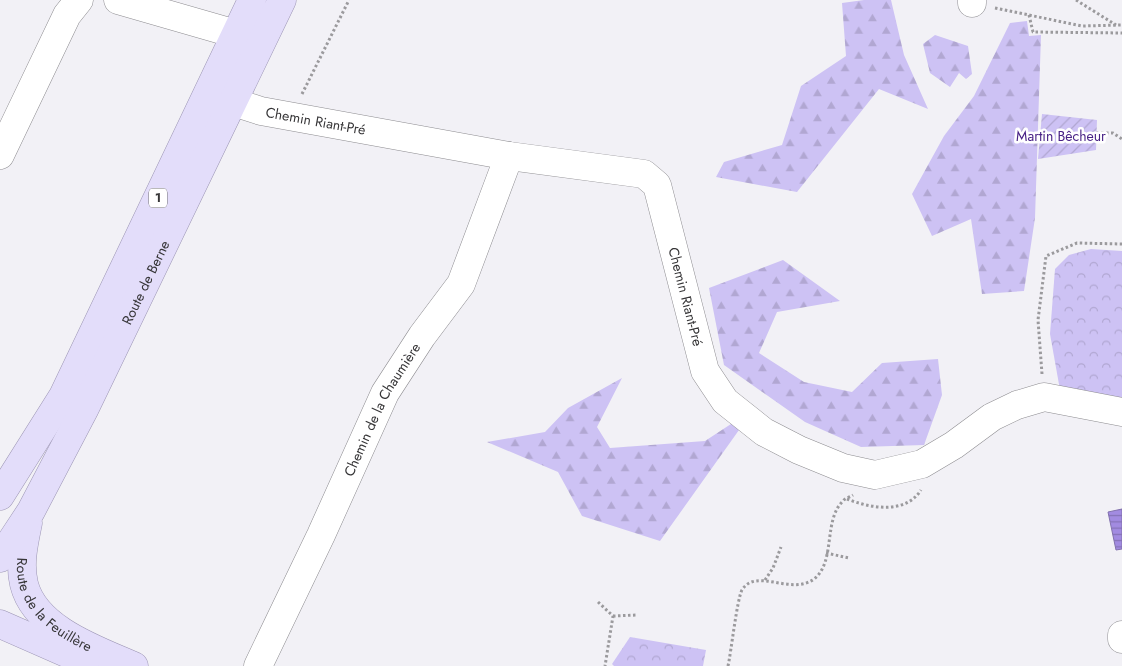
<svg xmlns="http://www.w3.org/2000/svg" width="1122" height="666" font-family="Jost,sans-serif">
<defs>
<pattern id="forest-firs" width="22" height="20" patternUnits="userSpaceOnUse" patternTransform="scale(1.25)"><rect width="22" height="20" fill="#cdc2f4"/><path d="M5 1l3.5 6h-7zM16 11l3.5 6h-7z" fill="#b1a7d2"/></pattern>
<pattern id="park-crowns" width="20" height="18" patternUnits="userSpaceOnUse" patternTransform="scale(1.25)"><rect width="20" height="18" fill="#cdc2f4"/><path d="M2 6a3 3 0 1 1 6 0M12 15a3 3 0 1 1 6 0" fill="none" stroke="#b1a7d2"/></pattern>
<pattern id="garden-furrows" width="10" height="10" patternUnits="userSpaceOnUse" patternTransform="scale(1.25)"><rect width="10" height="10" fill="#cdc2f4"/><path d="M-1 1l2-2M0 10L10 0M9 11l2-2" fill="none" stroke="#b1a7d2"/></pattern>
<pattern id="water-rules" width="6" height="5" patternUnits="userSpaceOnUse" patternTransform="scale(1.25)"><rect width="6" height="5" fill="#a28be1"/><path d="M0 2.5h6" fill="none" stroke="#8572b7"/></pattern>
</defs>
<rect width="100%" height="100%" fill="#f2f1f6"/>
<!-- forest -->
<g fill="url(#forest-firs)">
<path d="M864,0h27l13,55 24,54 -49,-20 -82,103 -81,-15 8,-15 58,-17 19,-59 45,-30 -4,-53z"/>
<path d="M1027,21l2,15 12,-1 -6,183 -11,73 -42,3 -11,-75 -39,17 -20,-42 32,-58 30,-40 36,-73z"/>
<path d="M935,35l33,11 4,28 -6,5 -7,-6 -9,14 -20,-14 -7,-29z"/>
<path d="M783,260l57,41 -63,11 -18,41 45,29 48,10 30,-29 56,-4 4,36 -18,50 -63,2 -56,-25 -81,-57 -15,-77z"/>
<path d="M622,378l-25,49 13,21 95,-7 26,-17 13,-1 -84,118 -78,-25 -24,-44 -71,-30 58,-10 23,-24z"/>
</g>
<!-- park -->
<g fill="url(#park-crowns)">
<path d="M1091,249l31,2v152l-62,-13 -10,-56 5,-65 14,-14z"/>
<path d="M630,637l76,13 -3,16h-89l-2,-2z"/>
</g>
<!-- garden -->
<path fill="url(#garden-furrows)" d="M1042,114l55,6 -1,30 -58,9z"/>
<!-- water -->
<path fill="url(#water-rules)" stroke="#8271ae" d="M1122,509v40l-6,1 -8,-38z"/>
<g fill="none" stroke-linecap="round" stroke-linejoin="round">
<defs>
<g id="minor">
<path d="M118,0l118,34"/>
<path d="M972,3v-3"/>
<path id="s1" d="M233,102l28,9 248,45 135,18 13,11 48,186 20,30 39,31 35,18 44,18 32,7 47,-11 32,-19 38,-28 25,-12 27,-8 78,15"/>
<path d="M0,155l67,-140 12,-15"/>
<path d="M1122,635v4"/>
<path id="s2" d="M258,666l63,-131 64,-142 37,-57 39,-52 48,-128"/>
</g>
<g id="major">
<path d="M0,496l63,-100 189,-396"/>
<path id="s3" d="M28,523c-4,20 -9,40 -4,61 11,45 73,66 110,82"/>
<path id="s4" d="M0,558l31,-47 54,-103 197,-408"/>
<path d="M0,624l73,32 13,3"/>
</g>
</defs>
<!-- minor casing -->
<use href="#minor" stroke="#8d8c90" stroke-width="29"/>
<!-- major casing -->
<use href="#major" stroke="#9b94b3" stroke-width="29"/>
<!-- path -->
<g stroke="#9b9a9d" stroke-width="3" stroke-dasharray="2.5 2.5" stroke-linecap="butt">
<path d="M1076,0l40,25"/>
<path d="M995,8l87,18 40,-1"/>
<path d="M1029,15l4,17 89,1"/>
<path d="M302,94l47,-94"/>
<path d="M1096,133h17l9,6"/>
<path d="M1042,374l-4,-54 8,-64 31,-13 45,1"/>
<path d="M847,499c23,9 58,16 74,-9"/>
<path d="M826,553l23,5"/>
<path d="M765,580l8,-12 8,-21"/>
<path d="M598,602l15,14 -8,50"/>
<path d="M613,616l24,-1"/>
<path d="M728,666c3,-13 9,-67 14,-76 14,-23 49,6 72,-11 22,-17 9,-59 29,-78 2,-3 7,-4 10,-6"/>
</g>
<!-- minor -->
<use href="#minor" stroke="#fff" stroke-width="28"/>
<!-- major -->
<use href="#major" stroke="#e3ddfa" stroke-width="28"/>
</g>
<g text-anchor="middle" stroke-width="5" stroke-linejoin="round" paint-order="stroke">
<!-- shield labels -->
<rect fill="#fff" stroke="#727273" stroke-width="1" x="149" y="188.5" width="18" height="19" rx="4"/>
<g font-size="12" font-weight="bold" fill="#363537">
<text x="158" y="202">1</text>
</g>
<!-- street labels -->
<g font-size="14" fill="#363537" stroke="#fff">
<text dy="5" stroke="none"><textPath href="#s1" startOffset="85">Chemin Riant-Pré</textPath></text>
<text dy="5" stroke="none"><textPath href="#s4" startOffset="312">Route de Berne</textPath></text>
<text dy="5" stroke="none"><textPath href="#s1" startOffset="550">Chemin Riant-Pré</textPath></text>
<text dy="5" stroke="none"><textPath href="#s2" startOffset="285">Chemin de la Chaumière</textPath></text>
<text dy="5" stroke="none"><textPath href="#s3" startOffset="96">Route de la Feuillère</textPath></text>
</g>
<!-- park labels -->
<g font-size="14" fill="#482186" stroke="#fff">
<text x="1061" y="141">Martin Bêcheur</text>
</g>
</g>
</svg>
